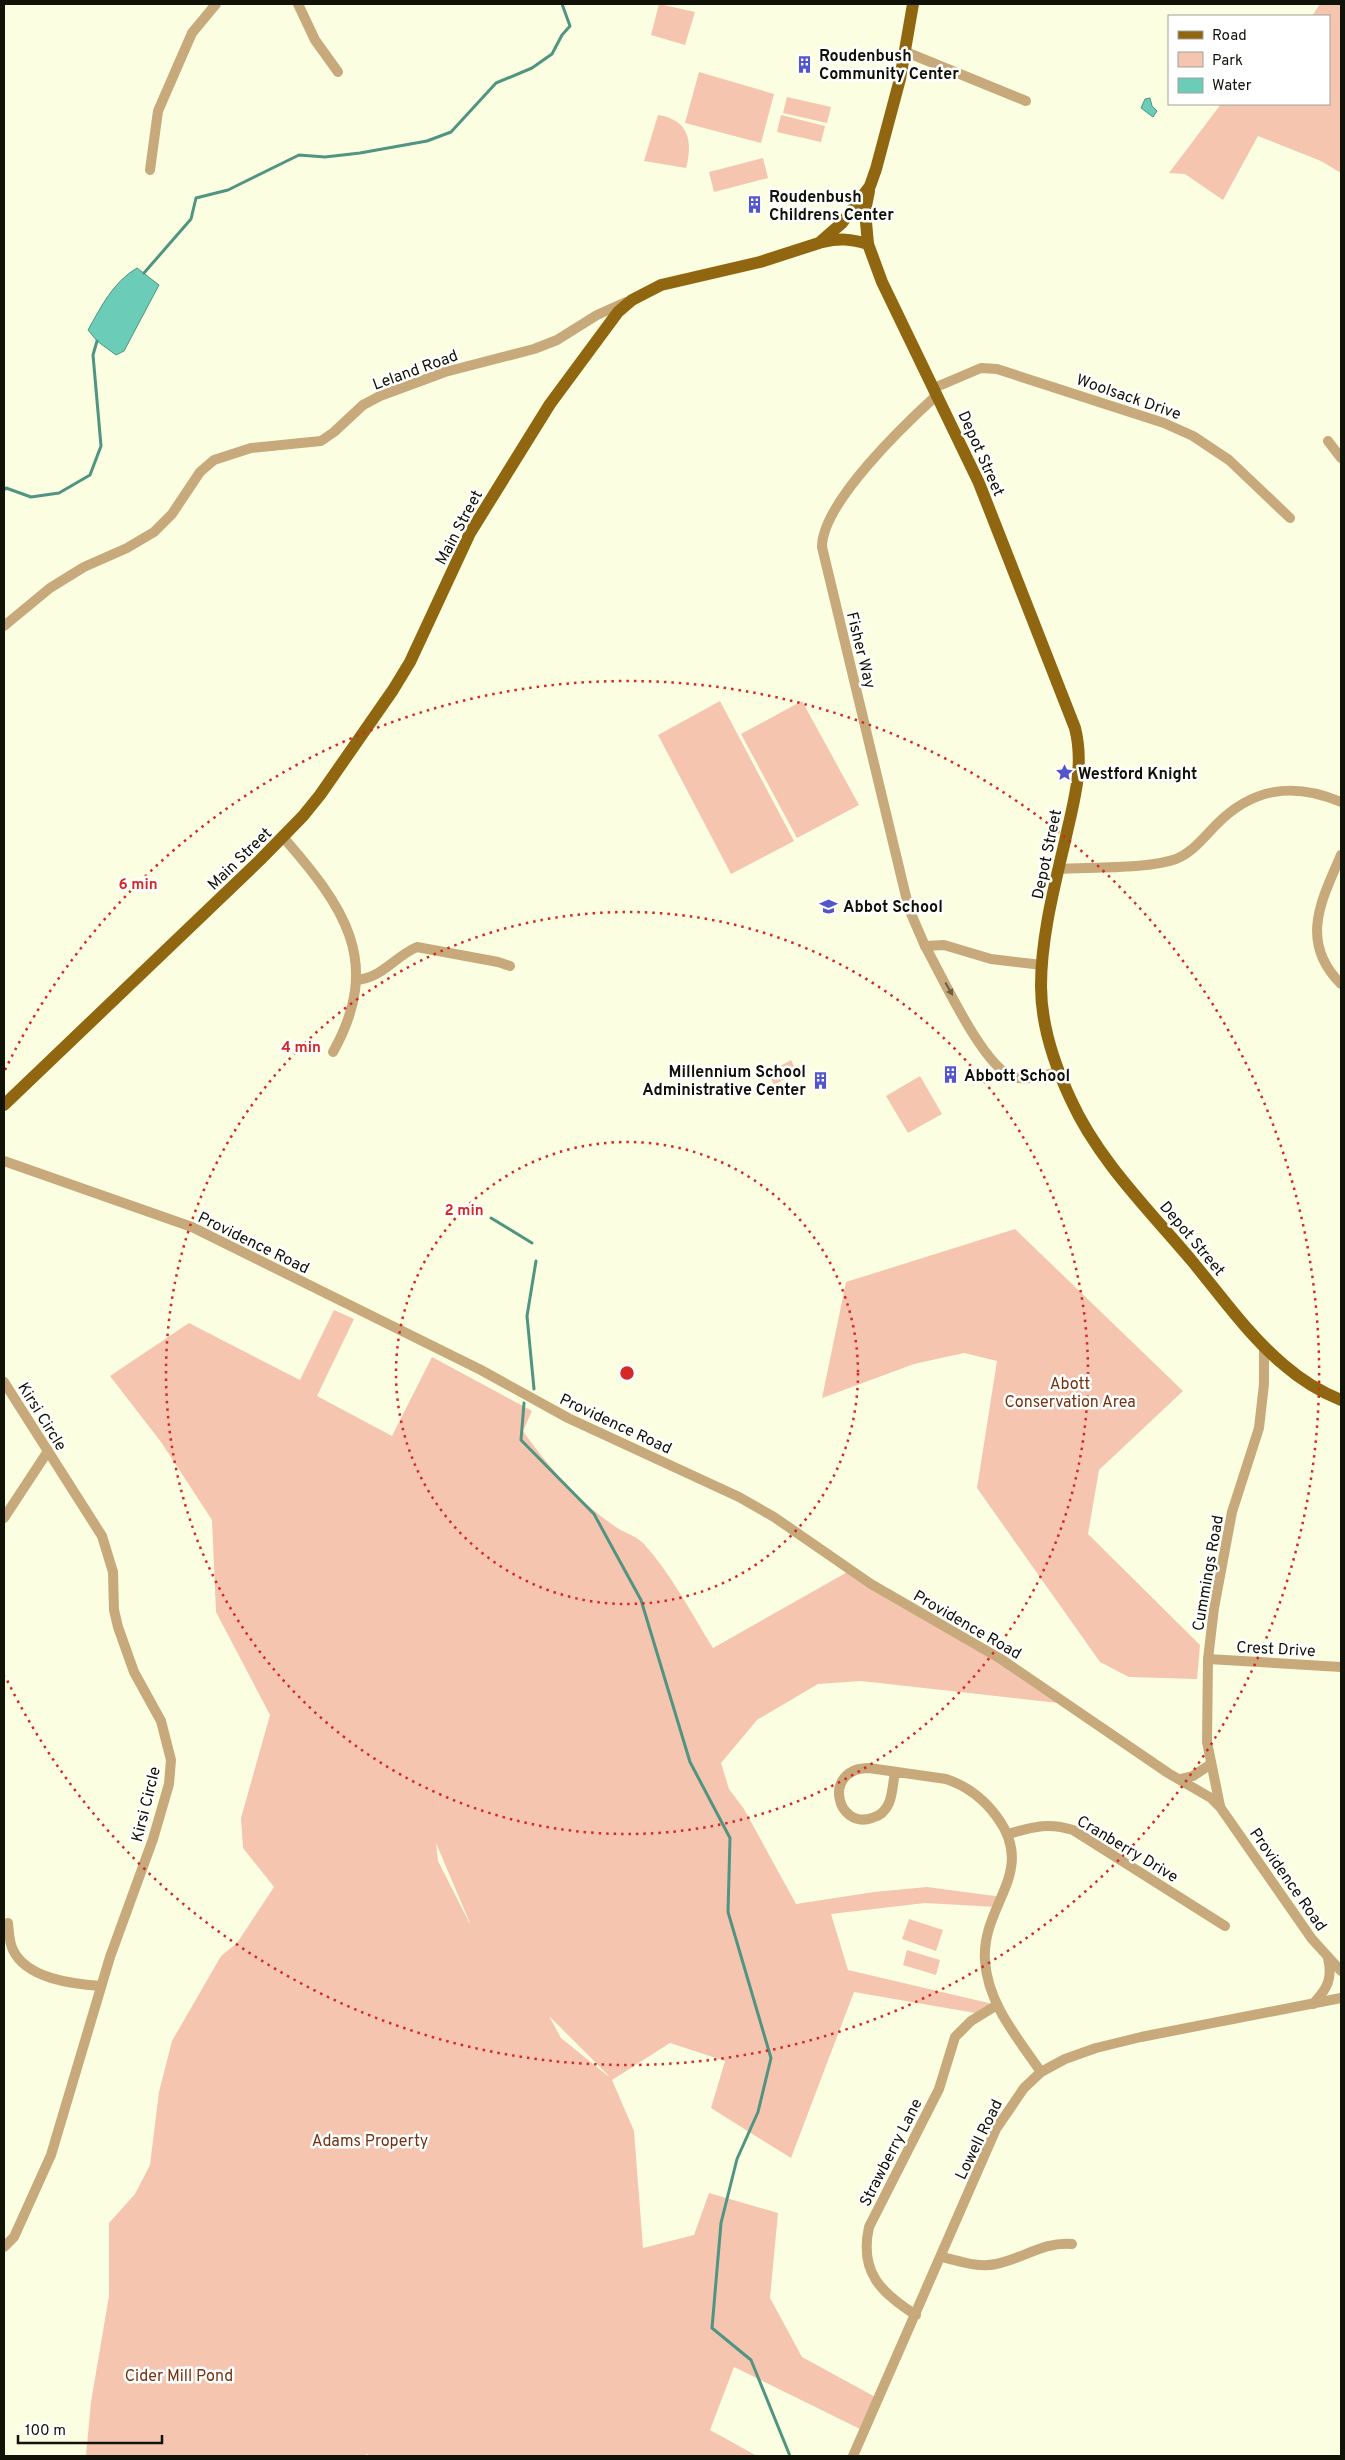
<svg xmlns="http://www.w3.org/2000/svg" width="1345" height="2460" font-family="Overpass,sans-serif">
<rect width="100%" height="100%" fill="#fcfee1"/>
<!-- green -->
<g fill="#f5c5b0" fill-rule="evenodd">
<path d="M659,4l36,8 -10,33 -34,-10z"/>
<path d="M1320,4h21v169l-20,-12 -63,-25 -35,64 -38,-26 -16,-1 52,-69h108v-88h-17z"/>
<path d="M699,72l75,22 -13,49 -76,-20z"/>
<path d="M787,97l44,10 -4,16 -44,-10z"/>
<path d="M658,115c31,5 35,26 28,53l-42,-7z"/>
<path d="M781,115l44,11 -4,16 -44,-10z"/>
<path d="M763,158l5,20 -54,14 -5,-20z"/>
<path d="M720,701l74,140 -63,33 -73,-139z"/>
<path d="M802,701l57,104 -62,33 -56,-104z"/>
<path d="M791,1060l6,12 -23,13 -6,-12z"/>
<path d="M920,1076l22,38 -34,19 -22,-37z"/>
<path d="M1015,1229l168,162 -84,79 -11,64 112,111 -3,34 -68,-2 -29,-15 -123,-174 20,-127 -33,-8 -50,11 -92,34 24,-116z"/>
<path d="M334,1310l20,9 -37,77 75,40 40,-79 100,54 -9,20c24,34 55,70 90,94 9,7 22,10 30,18 28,30 48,70 70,105l138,-78 216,134 -206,-23 -43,3 -61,36 -36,43 8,26 15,20 52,95 78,-12 53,-5 75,10 -5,10 -72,-4 -94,11 17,56 149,35 -16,9 -127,-22 -63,166 -80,-50 14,-47 -55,-18 -58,37 22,51 9,117 51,-13 15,-42 69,20 -8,85 32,59 77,42 -15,32 -130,-64 -24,63 47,26h-387l-3,-2 -2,2h-279l5,-54 18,-106v-73l26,-29 15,-29 9,-73 13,-51 49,-85 16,-13 37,-56 -31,-39 -2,-30 29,-103 -54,-103 -4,-92 -51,-78 -51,-66 79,-53 111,57zM436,1843l34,80v1l-32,-63zM549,2016l59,59v1l-47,-38z"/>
<path d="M909,1919l34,11 -7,21 -34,-12z"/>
<path d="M907,1950l33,10 -4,15 -33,-10z"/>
</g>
<!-- water -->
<g fill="#6bccb7" stroke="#509482">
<path d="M1150,98l2,8 5,5 -4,6 -12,-9 4,-9z"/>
<path d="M137,268l22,17 -35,66 -8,4 -19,-14 -9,-11c13,-23 25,-48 49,-62z"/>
</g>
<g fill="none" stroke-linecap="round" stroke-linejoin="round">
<!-- stream -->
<g stroke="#509482" stroke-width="3">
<path d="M144,273l47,-54 5,-21 32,-8 71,-35 26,2 35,-4 67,-12 24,-9 45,-49 36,-15 20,-14 10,-19 8,-9 -8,-22"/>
<path d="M4,490l2,-2 25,9 28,-4 31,-18 11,-29 -8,-91 4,-14"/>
<path d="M491,1218l41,25"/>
<path d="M534,1389l-7,-73 9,-55"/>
<path d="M524,1403l-3,37 73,74 47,86 49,162 40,76 -2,74 43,146 -13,54 -21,47 -16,64 -9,105 39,32 39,96"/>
</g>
<!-- minor -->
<g stroke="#c7a97b" stroke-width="10">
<path d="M298,4l17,36 23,32"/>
<path d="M906,52l120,49"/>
<path d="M150,170l8,-59 34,-78 24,-29"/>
<path d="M934,388l47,-20 16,1 167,54 29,13 36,24 61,58"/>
<path d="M937,395c-32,29 -115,108 -115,152l87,362 16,37 19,-1 47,14 51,6"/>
<path d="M1328,441l13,17"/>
<path d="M4,626l46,-38 34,-21 43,-19 27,-16 18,-18 28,-42 14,-12 37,-12 70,-7 13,-9 29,-27 17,-9 65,-24 89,-23 23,-9 40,-25 29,-13"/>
<path d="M283,837c60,69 101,124 50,215"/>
<path d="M1341,855c-20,46 -42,87 0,129"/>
<path d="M1058,869c31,-2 91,0 118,-10 17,-7 27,-21 40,-34 37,-38 78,-43 125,-23"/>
<path d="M925,946c17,30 58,121 88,131 15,4 32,-2 46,-5"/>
<path d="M356,980c26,-2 38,-23 61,-33l81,15 12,4"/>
<path d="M4,1161l188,66 289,143 87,48 171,79 35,20 97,67 130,75 167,114 43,25 9,9 92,132 29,32"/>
<path d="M4,1382l98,154 11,36 1,38 4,17 16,45 27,49 10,39 -2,24 -16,55 -43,118 -59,198 -37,82 -10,10"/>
<path d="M4,1518l44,-67"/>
<path d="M1208,1659l133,8"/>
<path d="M895,1772c-2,10 -2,21 -6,31 -3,7 -9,13 -17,15 -36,12 -50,-50 -3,-50l77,11c21,7 38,20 51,38 41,56 -16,87 -12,144 3,43 32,76 56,111"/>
<path d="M1180,1779l13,-3 18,-12"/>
<path d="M1220,1806l-13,-64 1,-83 6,-51 18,-96 27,-84 5,-44v-36"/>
<path d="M1008,1834c25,-7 40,-12 65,-4l152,96"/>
<path d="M8,1923c1,9 1,19 5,27 14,29 60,34 88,36"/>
<path d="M1313,2004c14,-15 20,-25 15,-46"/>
<path d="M942,2257c18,4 36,11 54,7 26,-5 49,-23 76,-20"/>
<path d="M916,2315c-35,-22 -57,-43 -47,-88l70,-138 16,-52 16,-16 26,-16"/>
<path d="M853,2456l143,-327 28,-41 17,-16 24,-13 31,-11 45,-11 200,-39"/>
</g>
<!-- major -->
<g stroke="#916610" stroke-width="12">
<path d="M823,242c16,-4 28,-3 45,2l14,38 97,201 96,245c10,39 -2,76 -10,113 -11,47 -24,97 -24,145 0,39 13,78 30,114 27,60 79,111 121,161 29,35 57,75 92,104 16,14 37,27 57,35"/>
<path d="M868,244l-3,-33 4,-20"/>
<path d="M4,1105l256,-245 43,-44 17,-21 73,-105 17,-28 60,-129 80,-129 68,-92 14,-12 29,-15 99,-23 59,-19 23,-20 28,-37 6,-17 24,-90 13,-75"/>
</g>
</g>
<!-- one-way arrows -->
<defs><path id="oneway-solid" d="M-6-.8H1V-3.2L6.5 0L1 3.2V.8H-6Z" transform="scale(1.25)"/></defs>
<use fill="#6c5e42" href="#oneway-solid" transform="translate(949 989) rotate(61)"/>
<!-- distance rings -->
<g fill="none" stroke="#d62828" stroke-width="2.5" stroke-dasharray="2.5 5">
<circle cx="627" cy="1373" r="231"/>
<circle cx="627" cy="1373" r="461"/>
<path d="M5 1070A692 692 0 1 1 5 1676"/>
</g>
<!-- icons -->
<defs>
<symbol id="building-bare" viewBox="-9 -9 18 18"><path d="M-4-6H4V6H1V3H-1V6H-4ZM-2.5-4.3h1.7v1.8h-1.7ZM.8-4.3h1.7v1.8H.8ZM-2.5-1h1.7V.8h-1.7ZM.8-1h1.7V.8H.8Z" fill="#5255cc" stroke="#fff" stroke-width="2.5" paint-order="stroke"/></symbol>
<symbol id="sight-bare" viewBox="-9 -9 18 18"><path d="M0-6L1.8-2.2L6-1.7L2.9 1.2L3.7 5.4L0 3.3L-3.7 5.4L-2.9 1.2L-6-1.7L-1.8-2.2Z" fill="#5255cc" stroke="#fff" stroke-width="2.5" paint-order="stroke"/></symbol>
<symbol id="school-bare" viewBox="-9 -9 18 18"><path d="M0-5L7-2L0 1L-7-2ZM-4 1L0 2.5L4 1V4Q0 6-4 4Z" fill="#5255cc" stroke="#fff" stroke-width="2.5" paint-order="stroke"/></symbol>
</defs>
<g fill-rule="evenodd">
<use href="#building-bare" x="792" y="52" width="25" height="25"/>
<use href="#building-bare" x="742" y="192" width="25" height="25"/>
<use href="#sight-bare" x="1052" y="760" width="25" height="25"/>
<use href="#school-bare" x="816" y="894" width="25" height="25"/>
<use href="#building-bare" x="938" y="1062" width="25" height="25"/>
<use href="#building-bare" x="808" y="1068" width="25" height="25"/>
</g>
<g text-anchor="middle" stroke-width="5" stroke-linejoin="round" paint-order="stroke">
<!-- poi labels -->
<g font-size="16" font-weight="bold" fill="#111208" stroke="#fff" text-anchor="start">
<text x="819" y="61">Roudenbush<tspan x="819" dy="18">Community Center</tspan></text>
<text x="769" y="202">Roudenbush<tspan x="769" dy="18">Childrens Center</tspan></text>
<text x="1078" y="779">Westford Knight</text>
<text x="843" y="912">Abbot School</text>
<text x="806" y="1077" text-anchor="end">Millennium School<tspan x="806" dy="18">Administrative Center</tspan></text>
<text x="964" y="1081">Abbott School</text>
</g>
<!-- street labels -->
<g font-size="16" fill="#111208" stroke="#fff">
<text transform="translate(415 369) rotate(-20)" y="6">Leland Road</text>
<text transform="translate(1129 396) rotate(19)" y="6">Woolsack Drive</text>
<text transform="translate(982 453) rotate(66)" y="6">Depot Street</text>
<text transform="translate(458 527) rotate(-62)" y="6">Main Street</text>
<text transform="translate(862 650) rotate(76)" y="6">Fisher Way</text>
<text transform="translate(1046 854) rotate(-78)" y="6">Depot Street</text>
<text transform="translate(239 858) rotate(-44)" y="6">Main Street</text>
<text transform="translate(1193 1238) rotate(50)" y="6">Depot Street</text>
<text transform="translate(254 1242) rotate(26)" y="6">Providence Road</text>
<text transform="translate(43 1416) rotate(58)" y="6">Kirsi Circle</text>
<text transform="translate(616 1423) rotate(25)" y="6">Providence Road</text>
<text transform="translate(1207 1573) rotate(-80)" y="6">Cummings Road</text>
<text transform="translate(968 1624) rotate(30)" y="6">Providence Road</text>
<text transform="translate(1276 1648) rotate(3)" y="6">Crest Drive</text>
<text transform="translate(145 1804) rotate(-76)" y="6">Kirsi Circle</text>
<text transform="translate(1128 1848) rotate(31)" y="6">Cranberry Drive</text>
<text transform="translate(1289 1879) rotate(55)" y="6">Providence Road</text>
<text transform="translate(978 2139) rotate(-64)" y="6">Lowell Road</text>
<text transform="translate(890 2152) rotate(-63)" y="6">Strawberry Lane</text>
</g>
<!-- park labels -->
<g font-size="16" fill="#753311" stroke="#fff">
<text x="1070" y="1389">Abott<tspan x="1070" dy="18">Conservation Area</tspan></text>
<text x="370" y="2146">Adams Property</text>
<text x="179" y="2381">Cider Mill Pond</text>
</g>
</g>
<circle cx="627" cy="1373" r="8" fill="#d62828" stroke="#fff" stroke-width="2.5"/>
<g font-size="15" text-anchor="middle" font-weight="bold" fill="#d62828" stroke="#fff" stroke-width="5" stroke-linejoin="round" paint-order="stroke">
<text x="138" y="889">6 min</text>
<text x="301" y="1052">4 min</text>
<text x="464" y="1215">2 min</text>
</g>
<!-- border -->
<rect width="1345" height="2460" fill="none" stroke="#111208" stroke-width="10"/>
<!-- legend -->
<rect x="1168" y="15" width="162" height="90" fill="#ffffff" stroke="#a0a09c"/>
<rect x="1178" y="31" width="25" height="8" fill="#916610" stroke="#a0a09c"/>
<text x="1212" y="40" font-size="15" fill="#111208">Road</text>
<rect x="1178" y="52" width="25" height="15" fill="#f5c5b0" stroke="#a0a09c"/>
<text x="1212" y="65" font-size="15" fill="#111208">Park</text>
<rect x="1178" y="78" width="25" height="15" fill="#6bccb7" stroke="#a0a09c"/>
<text x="1212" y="90" font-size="15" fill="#111208">Water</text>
<!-- scale -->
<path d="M18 2435v8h144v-8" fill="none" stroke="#111208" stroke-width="2.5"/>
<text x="25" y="2435" font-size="15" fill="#111208" stroke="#ffffff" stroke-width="4" paint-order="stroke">100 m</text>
</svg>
